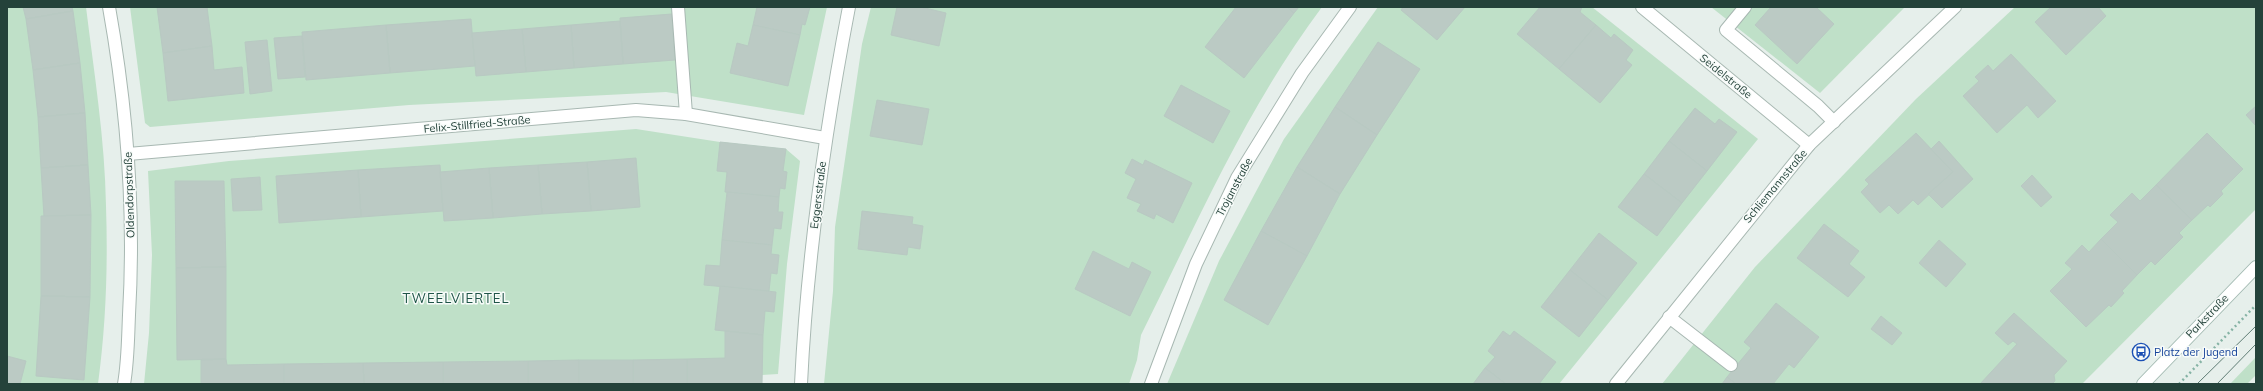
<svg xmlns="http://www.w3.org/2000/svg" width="2263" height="391" font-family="Mulish,sans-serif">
<rect width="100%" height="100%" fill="#e6efeb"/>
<!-- green -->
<g fill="#bfe0c8">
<path d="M7,7h79c8,66 19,132 20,199 2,59 0,119 -8,178h-91z"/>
<path d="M130,7h697l-23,108 -138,-23 -257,13 -259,22 -5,-4z"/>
<path d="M871,7h451c-75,100 -125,216 -181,328l-4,25 -8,24h-305l9,-93 2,-64 27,-183z"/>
<path d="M1378,7h214l166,132 -199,245h-392l52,-123 65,-122z"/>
<path d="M1711,7h194l-85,86z"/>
<path d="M2015,7h241v202l-174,175h-420l93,-117 161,-168z"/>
<path d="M636,129l84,13 66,7 14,12 -13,103 -9,110 -16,1v9h-618l5,-51 3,-78 -4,-84 81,-10z"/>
<path d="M2256,357v18l-9,9h-17z"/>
</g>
<!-- building -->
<g fill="#bbcac4" stroke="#b8c9c2">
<path d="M23,7h49l1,4 -47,8z"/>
<path d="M157,7h50l5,39 -49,7z"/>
<path d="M757,7h53l-5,18 -3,-1 -2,11 -47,-10z"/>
<path d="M897,7h24l25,6 -7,33 -48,-11z"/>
<path d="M1236,7h51l7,6 -50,65 -39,-31z"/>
<path d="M1287,7h12l-5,6z"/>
<path d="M1403,7h62l-28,33 -36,-30z"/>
<path d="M1540,7h42l-2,5 16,13 -37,44 -42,-35z"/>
<path d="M1771,7h45l18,17 -37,40 -42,-39z"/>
<path d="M2051,7h47l8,9 -40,39 -31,-33z"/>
<path d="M73,11l7,52 -47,7 -7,-51z"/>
<path d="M672,14l3,46 -52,4 -3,-46z"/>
<path d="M471,19l4,47 -85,7 -4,-48z"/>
<path d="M620,21l3,43 -49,4 -3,-43z"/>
<path d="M386,25l4,48 -84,7 -4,-48z"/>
<path d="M571,25l3,43 -48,4 -4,-43z"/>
<path d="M753,25l47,10 -12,51 -58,-13 7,-30 11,3z"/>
<path d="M1596,25l15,13 3,-4 19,16 -7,10 6,5 -32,38 -41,-34z"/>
<path d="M522,29l4,43 -50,4 -4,-43z"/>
<path d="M302,36l3,41 -27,2 -4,-41z"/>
<path d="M267,40l5,51 -22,3 -5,-52z"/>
<path d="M1378,42l42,27 -43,66 -42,-28z"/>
<path d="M212,46l2,24 28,-3 2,26 -76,8 -5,-48z"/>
<path d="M2011,54l45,47 -18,17 -11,-13 -30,28 -34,-37 16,-15 -4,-4 13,-12 5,6z"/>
<path d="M80,63l5,50 -47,4 -5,-47z"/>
<path d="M1181,85l49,26 -17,32 -49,-27z"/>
<path d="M877,100l52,9 -7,36 -52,-9z"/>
<path d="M2256,106v20l-10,-11z"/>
<path d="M1335,107l42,28 -37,59 -43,-27z"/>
<path d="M1695,108l20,16 4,-5 18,13 -30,39 -38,-30z"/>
<path d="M85,113l3,52 -47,3 -3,-51z"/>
<path d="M1916,133l37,39 -35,33 -5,-5 -15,14 -9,-9 -9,8 -19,-21 8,-8 -4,-4z"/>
<path d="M2207,133l36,36 -22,22 2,3 -13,13 -2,-2 -16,15 -36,-35z"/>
<path d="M1669,141l38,30 -25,32 -38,-29z"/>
<path d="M1939,141l34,38 -31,29 -14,-14 25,-22 -22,-23z"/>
<path d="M720,142l66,7 -3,22 4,1 -2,17 -5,-1 -1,9 -54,-5 2,-20 -10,-1z"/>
<path d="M636,158l4,49 -49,4 -4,-49z"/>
<path d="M1132,159l11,6 2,-5 47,23 -19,40 -17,-9 -2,5 -17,-8 4,-7 -14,-6 9,-19 -11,-6z"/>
<path d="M587,162l4,49 -49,3 -4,-49z"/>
<path d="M88,165l3,50 -47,2 -3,-49z"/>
<path d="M440,165l3,46 -82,6 -3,-47z"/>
<path d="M538,165l4,49 -49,4 -4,-50z"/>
<path d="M1297,167l43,27 -33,62 -46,-25z"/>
<path d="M489,168l4,50 -49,3 -4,-49z"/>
<path d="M358,170l3,47 -82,6 -3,-47z"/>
<path d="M1644,174l38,29 -25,33 -39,-29z"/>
<path d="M2032,175l20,22 -11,10 -20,-21z"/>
<path d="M260,177l2,33 -29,1 -2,-32z"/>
<path d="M175,181h49l2,86 -50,1z"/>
<path d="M2156,185l36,35 -13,13 4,4 -28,28 -4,-4 -14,14 -36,-36 17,-17 -8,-7 22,-22 8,8z"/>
<path d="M727,192l52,5 -1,15h5l-2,17 -7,-1 -2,17 -50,-5z"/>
<path d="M862,211l51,6 -1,7 11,2 -3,23 -12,-2 -1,8 -49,-6z"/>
<path d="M91,215l-1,82 -49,-1v-80z"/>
<path d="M1824,224l35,27 -10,13 16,13 -17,20 -51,-39z"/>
<path d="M1261,231l46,25 -39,69 -44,-25z"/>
<path d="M1599,233l38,30 -29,37 -38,-30z"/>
<path d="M2101,239l36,36 -15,16 2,2 -13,14 -2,-2 -23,22 -36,-36 22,-22 -7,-6 17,-18 7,7z"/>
<path d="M722,240l50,5 -1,9 8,1 -2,19 -6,-1 -2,18 -65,-6 2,-20 14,1z"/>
<path d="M1939,240l27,24 -20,23 -27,-24z"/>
<path d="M1093,251l36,18 3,-7 19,10 -21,44 -55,-27z"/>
<path d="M226,267v92l-49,1 -1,-92z"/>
<path d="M1570,270l38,30 -29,37 -38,-30z"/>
<path d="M720,286l56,6 -2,20 -9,-1 -2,24 -48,-5z"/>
<path d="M41,296l49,1 -6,83 -48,-4z"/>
<path d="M1776,303l43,34 -25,31 -5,-4 -16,20h-37l-9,-7 24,-29 -7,-6z"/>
<path d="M2014,313l53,48 -13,14 1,6 -3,3h-72l37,-40 -4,-3 -5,4 -13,-12z"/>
<path d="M1881,316l21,17 -10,12 -21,-16z"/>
<path d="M725,331l38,4 -1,49h-75v-25l38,-1z"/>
<path d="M1503,331l7,5 4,-5 42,31 -17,22h-33l-21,-16 10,-11 -7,-6z"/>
<path d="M7,356l19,5 -6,23h-13z"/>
<path d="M226,359l1,6 57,-1v20h-83v-24z"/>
<path d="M687,359v25h-54v-24z"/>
<path d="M579,360v24h-51v-23z"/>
<rect x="579" y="360" width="54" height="24"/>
<path d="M528,361v23h-85v-22z"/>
<path d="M443,362v22h-79l-1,-21z"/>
<path d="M363,363l1,21h-80v-20z"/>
<path d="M1485,368l21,16h-33z"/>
<path d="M1727,377l9,7h-14z"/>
</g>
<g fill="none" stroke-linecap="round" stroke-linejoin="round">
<defs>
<g id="lane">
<path d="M678,7l8,107"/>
<path d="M1745,7l-19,23 92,76 16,16"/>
<path d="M1669,317l62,48"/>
</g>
<g id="street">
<path d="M109,7c18,101 26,205 20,308 -1,23 -1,46 -5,69"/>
<path d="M1642,7l167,138"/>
<path d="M128,154l508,-44 50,4 139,24"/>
<path d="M801,384c6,-127 24,-252 48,-377"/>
<path d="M1151,384l45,-120 41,-86 65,-105 48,-66"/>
<path d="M1616,384l193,-239 146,-138"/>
</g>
<path id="secondary" d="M2143,384l113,-117"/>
</defs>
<!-- lane casing -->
<use href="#lane" stroke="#a8b8b2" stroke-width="14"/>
<!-- street casing -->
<use href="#street" stroke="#a8b8b2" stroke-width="14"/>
<!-- secondary casing -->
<use href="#secondary" stroke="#a4bbb3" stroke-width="14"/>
<!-- path -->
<path stroke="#86b3a5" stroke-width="2.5" stroke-dasharray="2 3" stroke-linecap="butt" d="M2179,384l77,-79"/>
<!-- lane -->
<use href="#lane" stroke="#fff" stroke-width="12"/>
<!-- street -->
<use href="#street" stroke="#fff" stroke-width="12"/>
<!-- secondary -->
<use href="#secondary" stroke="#fff" stroke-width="12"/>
<!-- tram -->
<g stroke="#5f7d75" stroke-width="1">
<path d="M2197,384l59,-58"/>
<path d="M2217,384l39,-40"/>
</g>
</g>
<!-- icons -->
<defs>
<symbol id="bus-ring" viewBox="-11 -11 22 22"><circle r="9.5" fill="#f7fbf9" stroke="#1a4fb4" stroke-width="1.5"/><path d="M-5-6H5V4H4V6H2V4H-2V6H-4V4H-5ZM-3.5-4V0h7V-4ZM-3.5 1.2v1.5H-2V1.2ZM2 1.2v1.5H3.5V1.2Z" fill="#1a4fb4"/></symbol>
</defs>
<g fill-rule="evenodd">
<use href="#bus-ring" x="2131" y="342" width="20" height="20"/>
</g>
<g text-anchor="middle" stroke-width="3" stroke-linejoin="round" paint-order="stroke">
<!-- street labels -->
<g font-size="11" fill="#24423a" stroke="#f7fbf9">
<text transform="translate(1726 76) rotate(39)" y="4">Seidelstraße</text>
<text transform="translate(477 124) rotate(-5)" y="4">Felix-Stillfried-Straße</text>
<text transform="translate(1775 186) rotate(-50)" y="4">Schliemannstraße</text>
<text transform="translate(1234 187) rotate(-62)" y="4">Trojanstraße</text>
<text transform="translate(129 195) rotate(-92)" y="4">Oldendorpstraße</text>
<text transform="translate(818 195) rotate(-83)" y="4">Eggersstraße</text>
<text transform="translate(2207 316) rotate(-46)" y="4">Parkstraße</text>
</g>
<!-- transit labels -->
<g font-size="11" fill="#164399" stroke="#f7fbf9" text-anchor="start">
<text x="2154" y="356">Platz der Jugend</text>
</g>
<!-- quarter labels -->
<g font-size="13" letter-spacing="1" fill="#1f5548" stroke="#f7fbf9">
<text x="456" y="303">TWEELVIERTEL</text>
</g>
</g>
<!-- border -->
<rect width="2263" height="391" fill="none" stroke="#24423a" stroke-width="16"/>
</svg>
